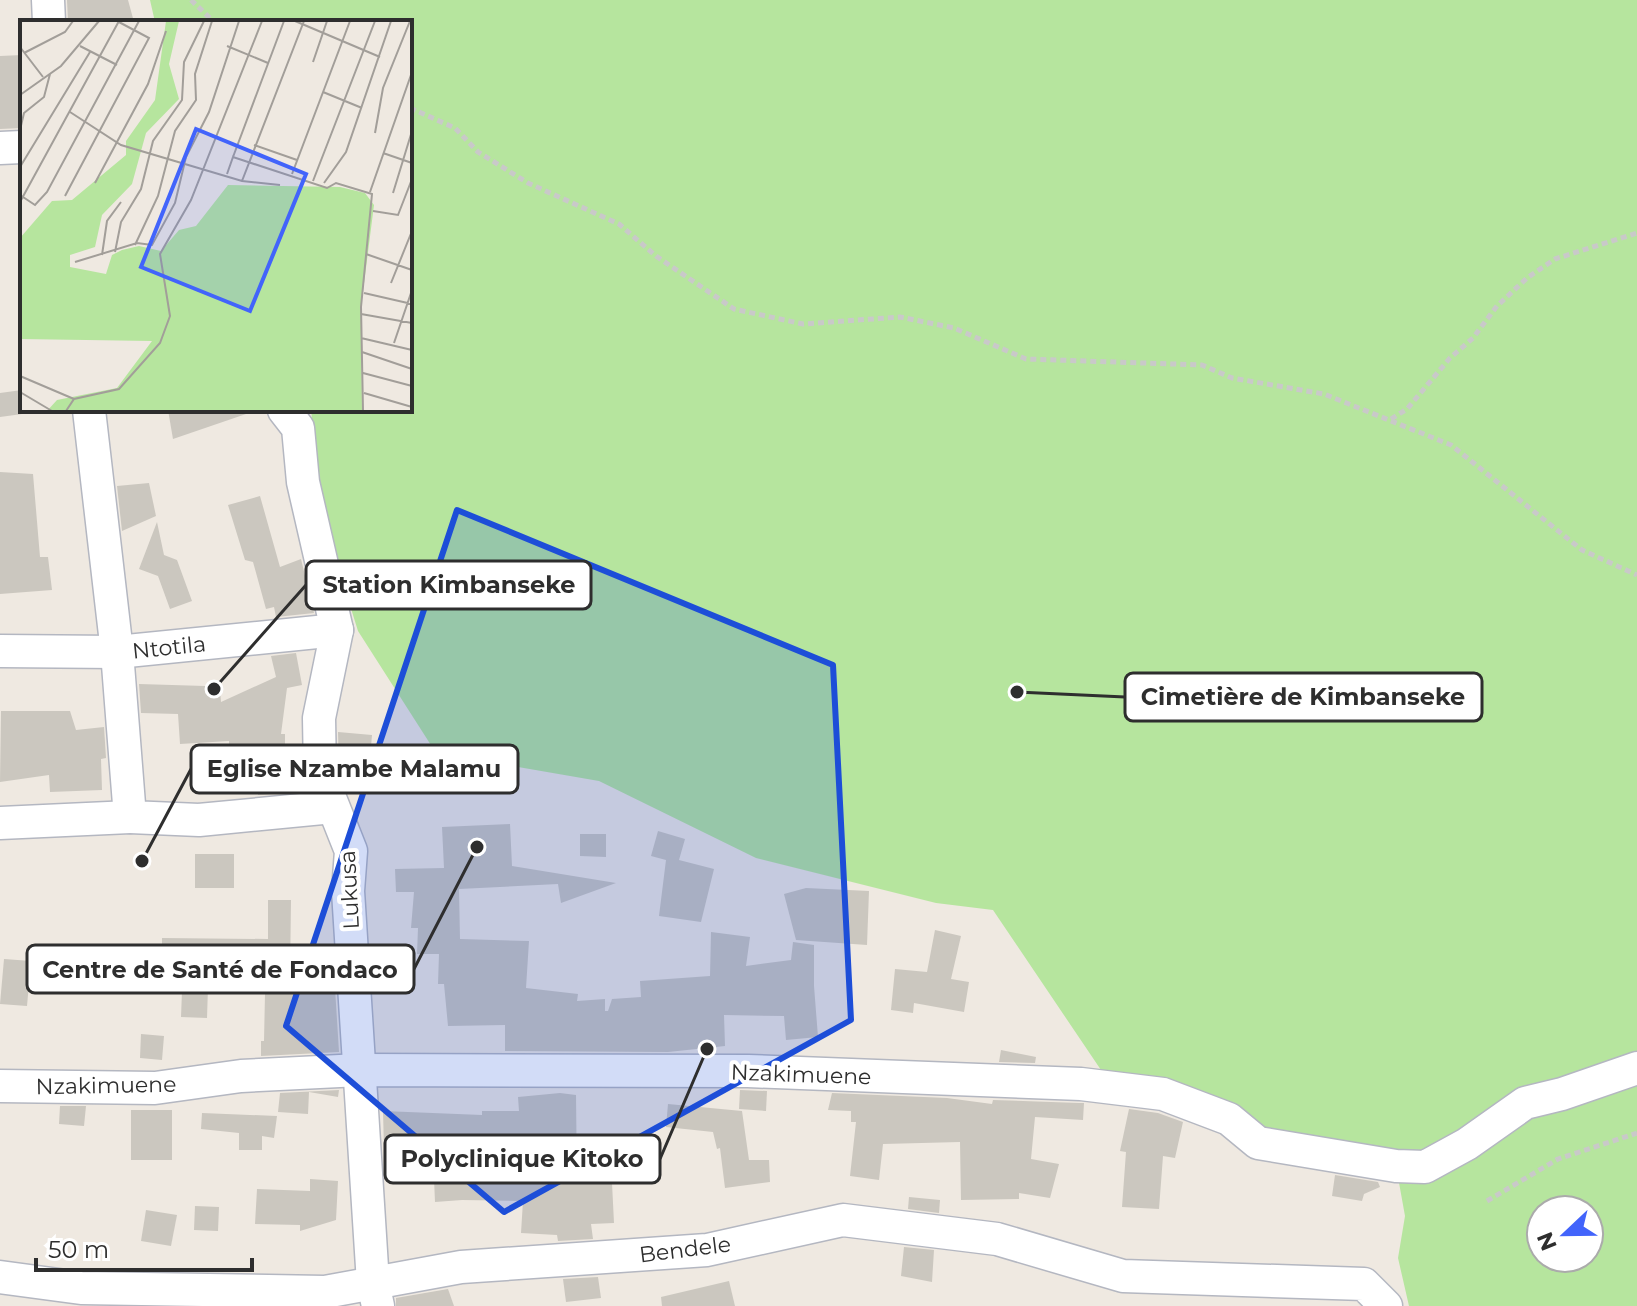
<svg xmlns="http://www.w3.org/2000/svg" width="1637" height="1306" font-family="Montserrat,sans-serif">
<rect width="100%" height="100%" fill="#efe9e1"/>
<!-- green -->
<path fill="#b6e59e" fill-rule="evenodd" d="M150,0h1487v1306h-228l-11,-48 7,-42 -9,-50 -86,-9 -124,-60 -85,-27 -108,-160 -57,-7 -180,-45 -157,-77 -163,-28 -78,-122 -34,-109 -13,-112h99v-388h-255zM1541,1210h48v48h-48z"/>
<!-- building -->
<g fill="#cbc7bf">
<path d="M67,0h61l6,22h-66z"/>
<path d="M22,55v73l-22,1v-73z"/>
<path d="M22,390v24l-22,3v-24z"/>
<path d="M168,410h77l1,4 -73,25z"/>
<path d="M0,472l33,2 7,83h8l4,33 -52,4z"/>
<path d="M149,483l7,33 -34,15 -5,-45z"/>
<path d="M260,496l20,71 21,-8 13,54 -38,4 -2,-10 -8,2 -13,-47 -8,-2 -17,-55z"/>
<path d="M157,522l7,33 13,5 15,41 -22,8 -12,-33 -19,-7z"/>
<path d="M296,653l6,32 -15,3 -6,46h4v28h-8l-4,32 -15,1v-44l-29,-4v-6l-49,3 -2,-30 -37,-1 -2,-29 66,2 1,4 14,-1 1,13 55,-25 -5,-21z"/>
<path d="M1,711h69l6,19 28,-3 2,31 -5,1 1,31 -52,2 -1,-17 -49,7z"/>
<path d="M338,732l34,3 -3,35 -30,-2z"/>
<path d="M510,824l2,42 104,17 -55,20 -3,-19 -99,5 1,50 69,2 -3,47 52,6 -1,7 28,-2v12h3l4,-12 29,-2 -1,-16 70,-5 1,-44 39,5 -4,29 45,-6 2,-18 21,3v41l4,51 -32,3 -2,-24 -60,-1 1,31 -57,6 -163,-1v-26l-57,1 -4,-42h-6l1,-30h-22l1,-26h-7l3,-36h-18l-1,-23 49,-1 -2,-41z"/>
<path d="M658,831l27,8 -6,21 35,9 -13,53 -42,-6 7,-56 -15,-4z"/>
<path d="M580,834h26v23l-26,-1z"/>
<rect x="195" y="854" width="39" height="34"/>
<path d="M806,888l63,3 -2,54 -71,-5 -12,-46z"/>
<path d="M268,900h23l-1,75 44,-3 5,80 -78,4v-15h3l1,-47 -57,-7 -1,31 -26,-1 1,-26 -52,-2v-27l32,2v-26l106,1z"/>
<path d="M935,930l26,6 -10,43 18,3 -5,30 -50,-9 -1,10 -22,-3 4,-41 32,3z"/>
<path d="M4,959l27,2 -4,45 -27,-2z"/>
<path d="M141,1034l23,2 -2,24 -22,-2z"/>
<path d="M1001,1050l35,7 -1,6 -36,-1z"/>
<path d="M339,1090l-1,7 -29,-5 -1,22 -30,-2 2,-19z"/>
<path d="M740,1090l27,1 -1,20 -27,-2z"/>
<path d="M560,1093l16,2 1,89 35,-1 2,40 -23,1 2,15 -35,2 -1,-6 -36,-2 2,-32 -61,-1 -27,2 -2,-46 -31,-2 1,-4 -19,-1 -1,-38 99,4v-4h37l-1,-14z"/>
<path d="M832,1093l115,5 45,6 1,-4 86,3h5l-1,17 -48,-3 -4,42 28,5 -9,34 -31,-5v6l-58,1 -1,-58 -77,2 -4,36 -29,-4 6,-54h-5v-11l-23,-1z"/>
<path d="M668,1104l74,7 7,49h20l1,22 -45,6 -5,-40 -3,1 -4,-17 -47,-5z"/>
<path d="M60,1106h26l-2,20 -25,-2z"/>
<path d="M1129,1109l29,4 25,9 -8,36 -12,-2 -4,53 -37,-2 4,-55 -6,-1z"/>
<rect x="131" y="1110" width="41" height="50"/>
<path d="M202,1113l75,3 -3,22 -12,-2v14h-23v-17l-38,-4z"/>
<path d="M1335,1175l43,7 2,5 -16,7 -2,7 -30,-5z"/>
<path d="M310,1179l28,2 -2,39 -36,11v-6l-45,-1 2,-35 53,2z"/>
<path d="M909,1197l31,3 -1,13 -31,-4z"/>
<path d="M195,1206l24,1 -1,24 -24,-1z"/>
<path d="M146,1210l31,5 -6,31 -30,-5z"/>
<path d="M904,1247l30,3 -2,32 -31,-6z"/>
<path d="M598,1277l3,21 -35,4 -3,-23z"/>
<path d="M729,1281l6,25h-73l-1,-9z"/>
<path d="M448,1289l6,17h-58v-8z"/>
</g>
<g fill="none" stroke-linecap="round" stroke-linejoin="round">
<defs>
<g id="street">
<path d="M48,0l1,22"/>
<path d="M0,148l22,-1"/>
<path d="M89,410l28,242 13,165 69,3 134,-13"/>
<path d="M284,410l14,18 5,54 34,148 -18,88 1,55 31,78 -3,40 25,392 5,23"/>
<path d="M0,651l117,1 220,-22"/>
<path d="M0,823l130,-6"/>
<path d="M0,1086l155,2 86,-12 119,-6 388,1 333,13 82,10 66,25 29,24 138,23 29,1 42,-23 58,-41 37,-9 75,-26"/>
<path d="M0,1277l81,11 244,4 136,-25 246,-17 136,-30 154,19 126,37 241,8 22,22"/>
</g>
</defs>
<!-- street casing -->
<use href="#street" stroke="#b4b7c1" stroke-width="35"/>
<!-- path -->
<g stroke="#c9c9c9" stroke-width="5" stroke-dasharray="6 4" stroke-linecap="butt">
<path d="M191,0l23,22"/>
<path d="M410,108l45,20 23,24 50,31 91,41 37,32 78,53 69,15 97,-7 54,11 72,31 176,6 30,13 92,16 127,51 131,105 55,25"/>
<path d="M1391,419l16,-10 43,-51 23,-20 24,-32 30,-28 28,-19 82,-26"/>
<path d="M1487,1201l71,-42 79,-26"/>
</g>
<!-- street -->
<use href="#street" stroke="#fff" stroke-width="32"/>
</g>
<!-- marked area -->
<path fill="#1d4ed8" fill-opacity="0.2" stroke="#1d4ed8" stroke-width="6" stroke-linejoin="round" d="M457,510l376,155 18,355 -347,192 -218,-186z"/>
<g text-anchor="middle" stroke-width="8" stroke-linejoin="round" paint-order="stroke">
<!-- street labels -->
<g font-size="22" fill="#2e2e2e" stroke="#fff">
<text transform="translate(169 647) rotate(-6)" y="8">Ntotila</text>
<text transform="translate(349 890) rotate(-93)" y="8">Lukusa</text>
<text transform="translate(801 1074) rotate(2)" y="8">Nzakimuene</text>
<text transform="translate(106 1085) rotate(-1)" y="8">Nzakimuene</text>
<text transform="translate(685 1249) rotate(-7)" y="8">Bendele</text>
</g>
</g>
<!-- overview -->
<g transform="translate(20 20)">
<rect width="392" height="392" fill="#efe9e1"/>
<path d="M146,1h13l-10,43 10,35 -33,34 -14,51 -30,31 -7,32 -25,8v12l36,7 6,-19 10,-5 17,-4 22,5 18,-21 17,-4 32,-41 112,2 25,6 9,12 -13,102 1,104h-315l10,-11 60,-12 35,-47 -132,-2v-101l32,-37 20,-1 54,-45v-14l29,-41z" fill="#b6e59e"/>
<path fill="none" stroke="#a29e99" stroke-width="2" d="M275,1l85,36M60,26l37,19M207,26l41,17M0,27l23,30M4,33l41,-21 8,-11M293,42l14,-41M303,72l39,16M0,75l41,-29 38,-45M50,92l51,33 121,36 38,4M0,110l4,-17 20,-16 6,-23M355,113l8,-45 27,-67M234,125l43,15M363,133l29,10M213,137l51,-136M0,147l70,-115M207,154l6,-17 94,31 9,-5 36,11 -11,113 2,104M272,154l58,-153M222,161l62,-160M293,161l62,-160M75,163l53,-99 18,-53M304,163l22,-31 45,-131M350,172l42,-120M373,173l19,-62M0,175l15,10 12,-13 92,-171M45,176l84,-158 -32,-17M0,182l99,-181M353,191l25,4 14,-36M115,225l23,-49 17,-65 21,-31 -1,-26 17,-53M95,232l6,-30 20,-33 12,-48 29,-41 2,-38 20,-41M346,234l46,16M82,235l5,-34 14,-19M55,242l62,-19 15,2 23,-42 11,-46 23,-45 30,-91M371,263l21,-52M344,273l48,11M341,294l51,9M341,318l51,12M374,323l18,-53M342,332l50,17M343,353l49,13M0,356l54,23M0,372l32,19M344,373l48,14M46,391l8,-12 45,-10 41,-46 10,-27 -10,-62 31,-54 71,-179"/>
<path fill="#4264fb" fill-opacity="0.15" stroke="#4264fb" stroke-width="4" d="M176,109l110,45 -56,137 -109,-44z"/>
<rect width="392" height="392" fill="none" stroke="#2e2e2e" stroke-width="4"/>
</g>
<!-- callouts -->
<path fill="none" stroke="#2e2e2e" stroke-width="3" d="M214 689L306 585M1017 692L1125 697M142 861L191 769M477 847L414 969M707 1049L660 1159"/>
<g fill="#2e2e2e" stroke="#fff" stroke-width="3">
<circle cx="214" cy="689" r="8"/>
<circle cx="1017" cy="692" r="8"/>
<circle cx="142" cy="861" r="8"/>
<circle cx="477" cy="847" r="8"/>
<circle cx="707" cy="1049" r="8"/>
</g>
<g fill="#fff" stroke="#2e2e2e" stroke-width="3">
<rect x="306" y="561" width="285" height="48" rx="8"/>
<rect x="1125" y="673" width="357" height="48" rx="8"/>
<rect x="191" y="745" width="327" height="48" rx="8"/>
<rect x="27" y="945" width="387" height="48" rx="8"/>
<rect x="385" y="1135" width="275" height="48" rx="8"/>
</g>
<g font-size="24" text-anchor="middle" font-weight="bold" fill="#2e2e2e">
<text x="449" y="593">Station Kimbanseke</text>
<text x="1303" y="705">Cimetière de Kimbanseke</text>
<text x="354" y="777">Eglise Nzambe Malamu</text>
<text x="220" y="978">Centre de Santé de Fondaco</text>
<text x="522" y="1167">Polyclinique Kitoko</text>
</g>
<!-- north arrow -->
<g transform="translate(1565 1234) rotate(248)"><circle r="38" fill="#ffffff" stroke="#ababab" stroke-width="2"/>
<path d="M0-6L14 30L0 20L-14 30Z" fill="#4264fb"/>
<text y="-12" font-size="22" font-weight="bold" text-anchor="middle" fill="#2e2e2e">N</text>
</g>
<!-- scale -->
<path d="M36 1258v12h216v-12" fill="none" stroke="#2e2e2e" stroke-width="4"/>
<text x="48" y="1258" font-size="24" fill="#2e2e2e" stroke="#ffffff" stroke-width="6" paint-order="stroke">50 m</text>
</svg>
